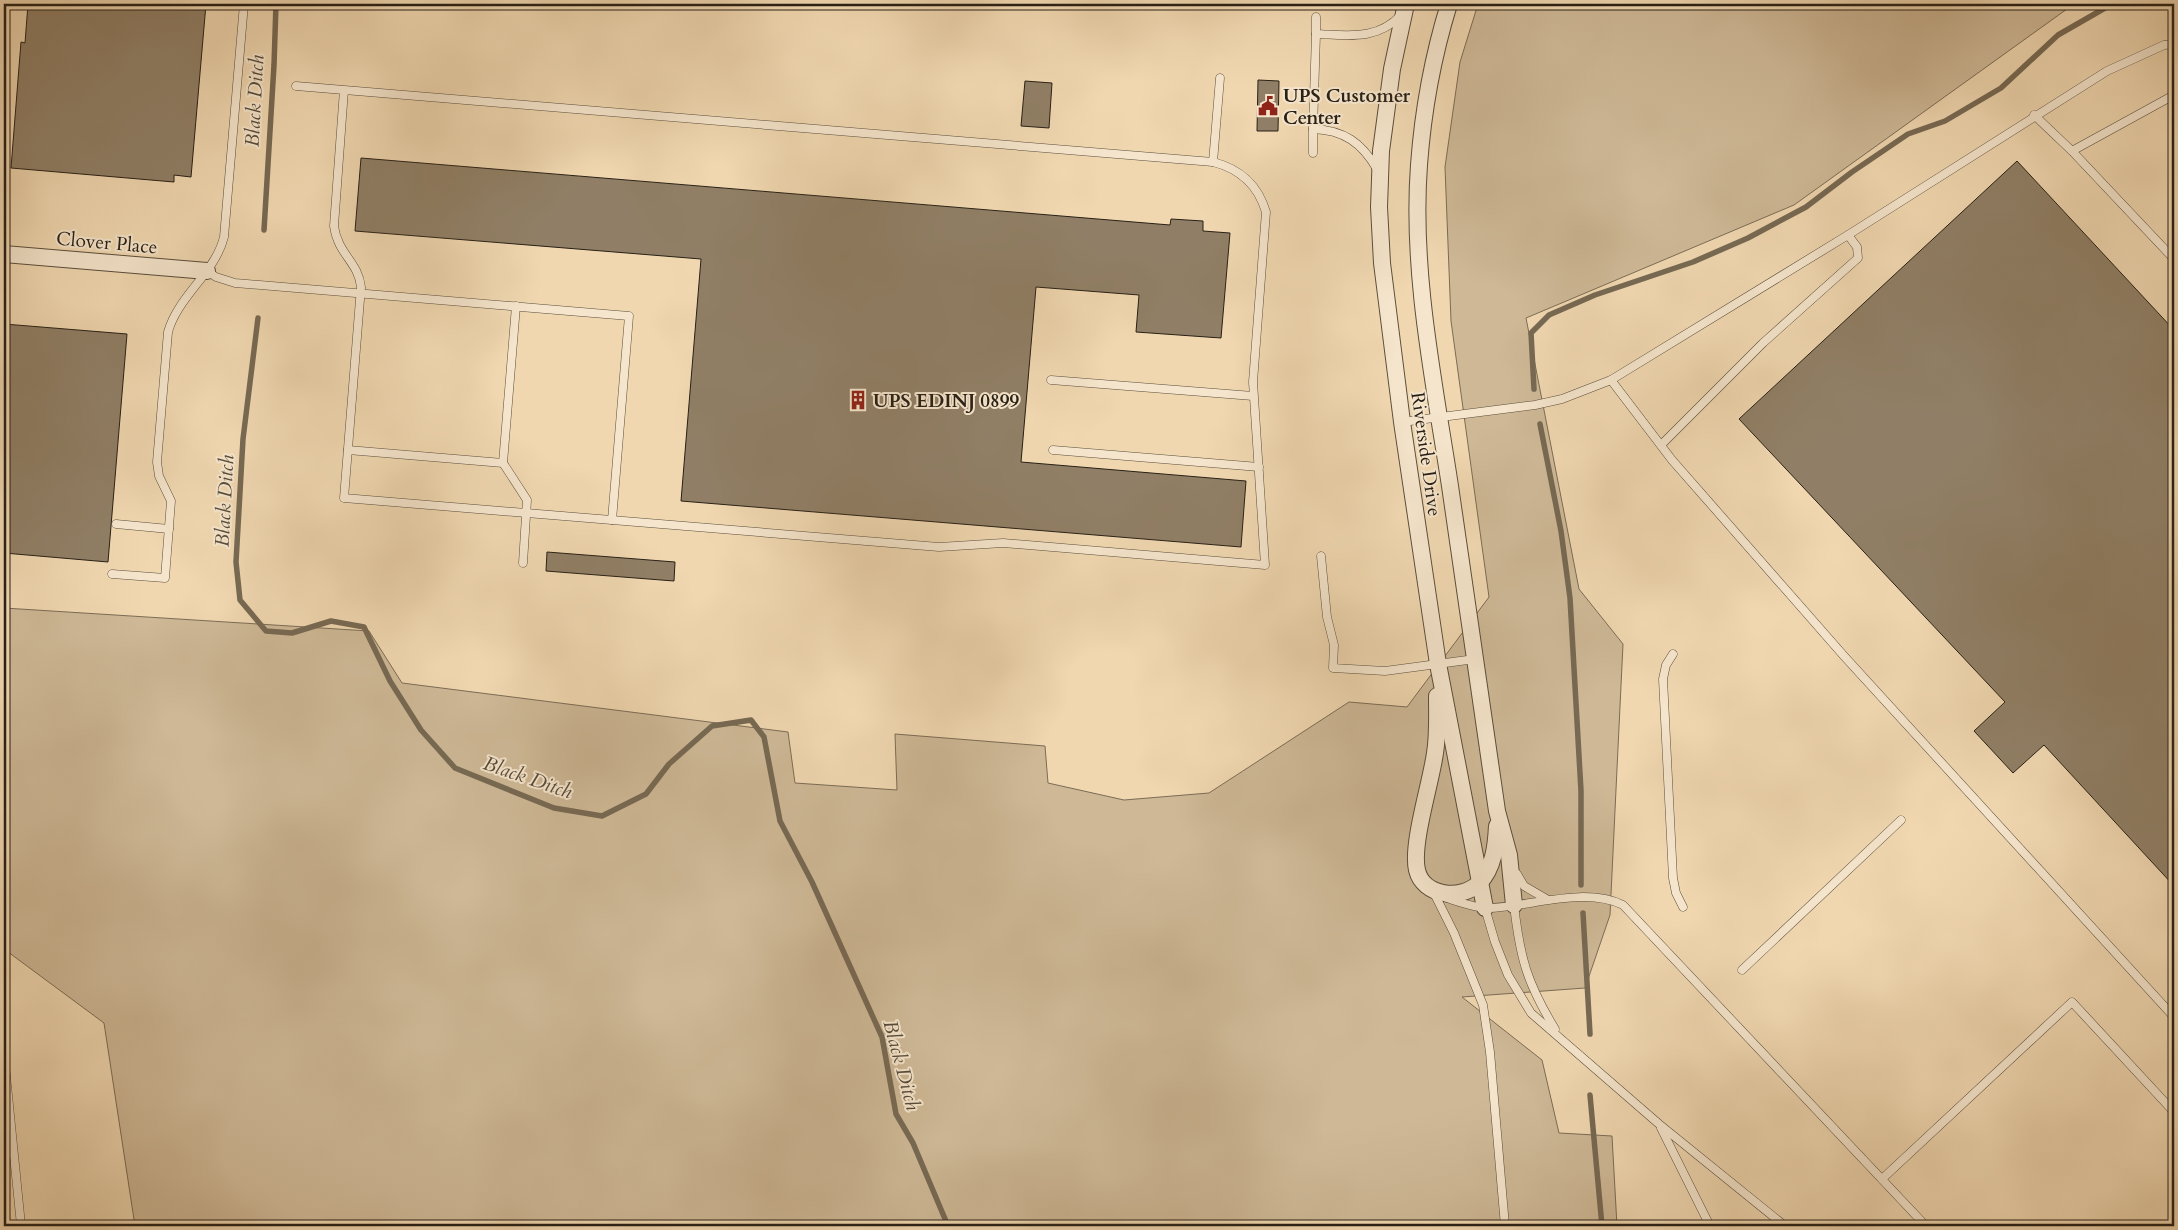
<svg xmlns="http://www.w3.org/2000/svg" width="2178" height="1230" font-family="Cardo,serif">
<rect width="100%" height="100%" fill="#f0d7b0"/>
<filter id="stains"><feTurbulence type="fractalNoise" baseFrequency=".004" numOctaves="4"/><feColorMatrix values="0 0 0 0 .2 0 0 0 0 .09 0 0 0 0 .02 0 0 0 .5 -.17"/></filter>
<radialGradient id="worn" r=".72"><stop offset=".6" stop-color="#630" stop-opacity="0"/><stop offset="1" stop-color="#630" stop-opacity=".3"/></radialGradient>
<!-- green -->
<path fill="#ceb896" stroke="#7b6c56" d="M1478,4h596l-280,201 -268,113 53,271 44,55 -13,271 -25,73 -123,9 80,63 17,73 53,3 5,90h-1482l-31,-203 -100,-74v-341l365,23 33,52 386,49 7,51 102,7 -2,-56 150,12 3,37 76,17 85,-7 140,-91 58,5 82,-110 -38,-276 -6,-154 15,-105z"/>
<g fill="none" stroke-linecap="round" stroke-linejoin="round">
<!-- stream -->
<g stroke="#776953" stroke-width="5.5">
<path d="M264,230l10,-165 2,-61"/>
<path d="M258,318l-15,121 -7,123 4,38 26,31 26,2 39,-12 33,6 26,54 31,49 34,38 99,40 48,8 44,-22 23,-30 43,-38 39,-6 13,17 16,84 32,61 70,155 14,77 17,29 35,83"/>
<path d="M1534,389l-3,-56 18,-18 46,-20 98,-33 55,-24 58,-31 46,-35 56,-38 37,-13 56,-33 57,-53 54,-31"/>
<path d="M1540,424l21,107 9,67 11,193v94"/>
<path d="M1583,913l7,121"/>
<path d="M1590,1095l12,131"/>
</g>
</g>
<!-- building -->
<g fill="#907f66" stroke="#282016">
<path d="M28,4h178l-15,173 -17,-2v7l-163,-14 10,-126 4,1z"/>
<path d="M1258,80l21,1 -1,50h-21z"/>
<path d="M1025,81l27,2 -3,45 -28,-2z"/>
<path d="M361,158l809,67 1,-6 32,2v10l27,2 -9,105 -85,-6 3,-37 -103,-8 -15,175 225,19 -5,66 -560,-46 20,-242 -346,-28z"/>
<path d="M2017,161l157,169v556l-130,-141 -31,28 -39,-42 31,-29 -266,-283z"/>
<path d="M4,324l123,10 -19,228 -104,-9z"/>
<path d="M547,552l128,10 -1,19 -128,-10z"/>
</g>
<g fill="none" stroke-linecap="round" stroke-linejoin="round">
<defs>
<g id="lane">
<path d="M1316,34v-17"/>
<path d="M296,86l917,76c28,7 45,23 53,50l-13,170 12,183 -262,-22 -64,4 -595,-49 17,-211c-3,-26 -23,-32 -27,-61l10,-136"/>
<path d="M2174,95l-102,56 102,108"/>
<path d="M2034,115l38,36"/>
<path d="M1313,153v-24"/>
<path d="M1213,162l7,-84"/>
<path d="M1377,169c-15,-26 -33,-39 -64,-40l3,-95c31,1 61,7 85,-19"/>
<path d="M207,271l9,6 19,6 394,33 -17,204"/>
<path d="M516,306l-13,157 24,37 -4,63"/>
<path d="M1051,380l202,16"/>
<path d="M1611,380l61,80 172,196 330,361"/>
<path d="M1402,422l133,-17 27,-6 49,-19 237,-145 259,-164 57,-26 10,-1"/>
<path d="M1661,445l102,-102 95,-85 -1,-11 -9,-12"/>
<path d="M348,450l155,13"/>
<path d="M1053,450l206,17"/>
<path d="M116,524l53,5"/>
<path d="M1321,556l6,61 7,28 -1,23 52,3 90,-12"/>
<path d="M112,574l53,4 6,-77 -12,-25 -2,-14 11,-130c10,-36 47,-59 56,-95l20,-233"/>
<path d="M1673,654l-7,11 -3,14 10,199 3,15 7,14"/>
<path d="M1517,874l7,12 24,14"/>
<path d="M1433,891l21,42 29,72 7,47 15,174"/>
<path d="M1447,898c12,4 28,10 41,10 42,-1 96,-22 135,-3l303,321"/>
<path d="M1514,905c6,53 13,78 41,124"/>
<path d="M1485,908l10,34 13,33 23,38 128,111 126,102"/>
<path d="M1742,970l159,-150"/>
<path d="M4,1056l17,169"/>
<path d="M1661,1128l49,98"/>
<path d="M1882,1179l190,-177 102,110"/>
</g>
<g id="street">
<path d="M1406,4l-14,65 -11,82 -2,56 3,56 20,159 36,242 47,244"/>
<path d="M1449,4c-16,52 -26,106 -30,161 -8,107 15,216 31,321 16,109 32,217 47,325l12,44 5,50"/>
<path d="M4,254l203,17"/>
<path d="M1437,696c0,19 1,39 -2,57 -4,30 -24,91 -18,117 6,26 44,31 62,13 15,-15 17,-38 18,-57"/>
</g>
</defs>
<!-- lane casing -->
<use href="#lane" stroke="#5a4e3c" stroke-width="9"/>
<!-- street casing -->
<use href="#street" stroke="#5a4e3c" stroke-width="18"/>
<!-- lane -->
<use href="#lane" stroke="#f5e5cc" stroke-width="8"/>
<!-- street -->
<use href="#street" stroke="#f5e5cc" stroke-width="16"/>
</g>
<!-- icons -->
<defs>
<symbol id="civic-bare" viewBox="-9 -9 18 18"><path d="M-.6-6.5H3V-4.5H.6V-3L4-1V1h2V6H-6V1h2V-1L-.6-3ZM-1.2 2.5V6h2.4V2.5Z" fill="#8f2418" stroke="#f5e5cc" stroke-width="2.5" paint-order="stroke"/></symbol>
<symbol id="building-bare" viewBox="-9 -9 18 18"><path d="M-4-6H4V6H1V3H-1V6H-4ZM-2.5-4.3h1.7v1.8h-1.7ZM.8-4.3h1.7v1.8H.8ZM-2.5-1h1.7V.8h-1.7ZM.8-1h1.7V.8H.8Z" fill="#8f2418" stroke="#f5e5cc" stroke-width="2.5" paint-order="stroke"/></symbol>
</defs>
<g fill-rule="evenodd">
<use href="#civic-bare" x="1254" y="92" width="28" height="28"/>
<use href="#building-bare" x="844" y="386" width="28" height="28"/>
</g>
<g text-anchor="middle" stroke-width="4" stroke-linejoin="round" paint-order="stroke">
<!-- poi labels -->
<g font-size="19" font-weight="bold" fill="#282016" stroke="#f5e5cc" text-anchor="start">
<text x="1283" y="102">UPS Customer<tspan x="1283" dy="22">Center</tspan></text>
<text x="873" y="407">UPS EDINJ 0899</text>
</g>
<!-- street labels -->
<g font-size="19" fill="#282016" stroke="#f5e5cc">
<text transform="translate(107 242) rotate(5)" y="7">Clover Place</text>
<text transform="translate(1427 454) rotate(82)" y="7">Riverside Drive</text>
</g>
<!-- water labels -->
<g font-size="20" font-style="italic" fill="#564a3a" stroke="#f5e5cc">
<text transform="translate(254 101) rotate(-87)" y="7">Black Ditch</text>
<text transform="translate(224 501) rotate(-87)" y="7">Black Ditch</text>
<text transform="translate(528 777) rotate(19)" y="7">Black Ditch</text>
<text transform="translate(902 1065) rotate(75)" y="7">Black Ditch</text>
</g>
</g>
<!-- margin -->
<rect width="2178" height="1230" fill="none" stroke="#f0d7b0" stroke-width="20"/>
<rect x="5" y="5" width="2168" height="1220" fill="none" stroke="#282016" stroke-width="2.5"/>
<rect x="10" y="10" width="2158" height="1210" fill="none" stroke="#282016"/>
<rect width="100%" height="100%" filter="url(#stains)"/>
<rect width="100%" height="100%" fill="url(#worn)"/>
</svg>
